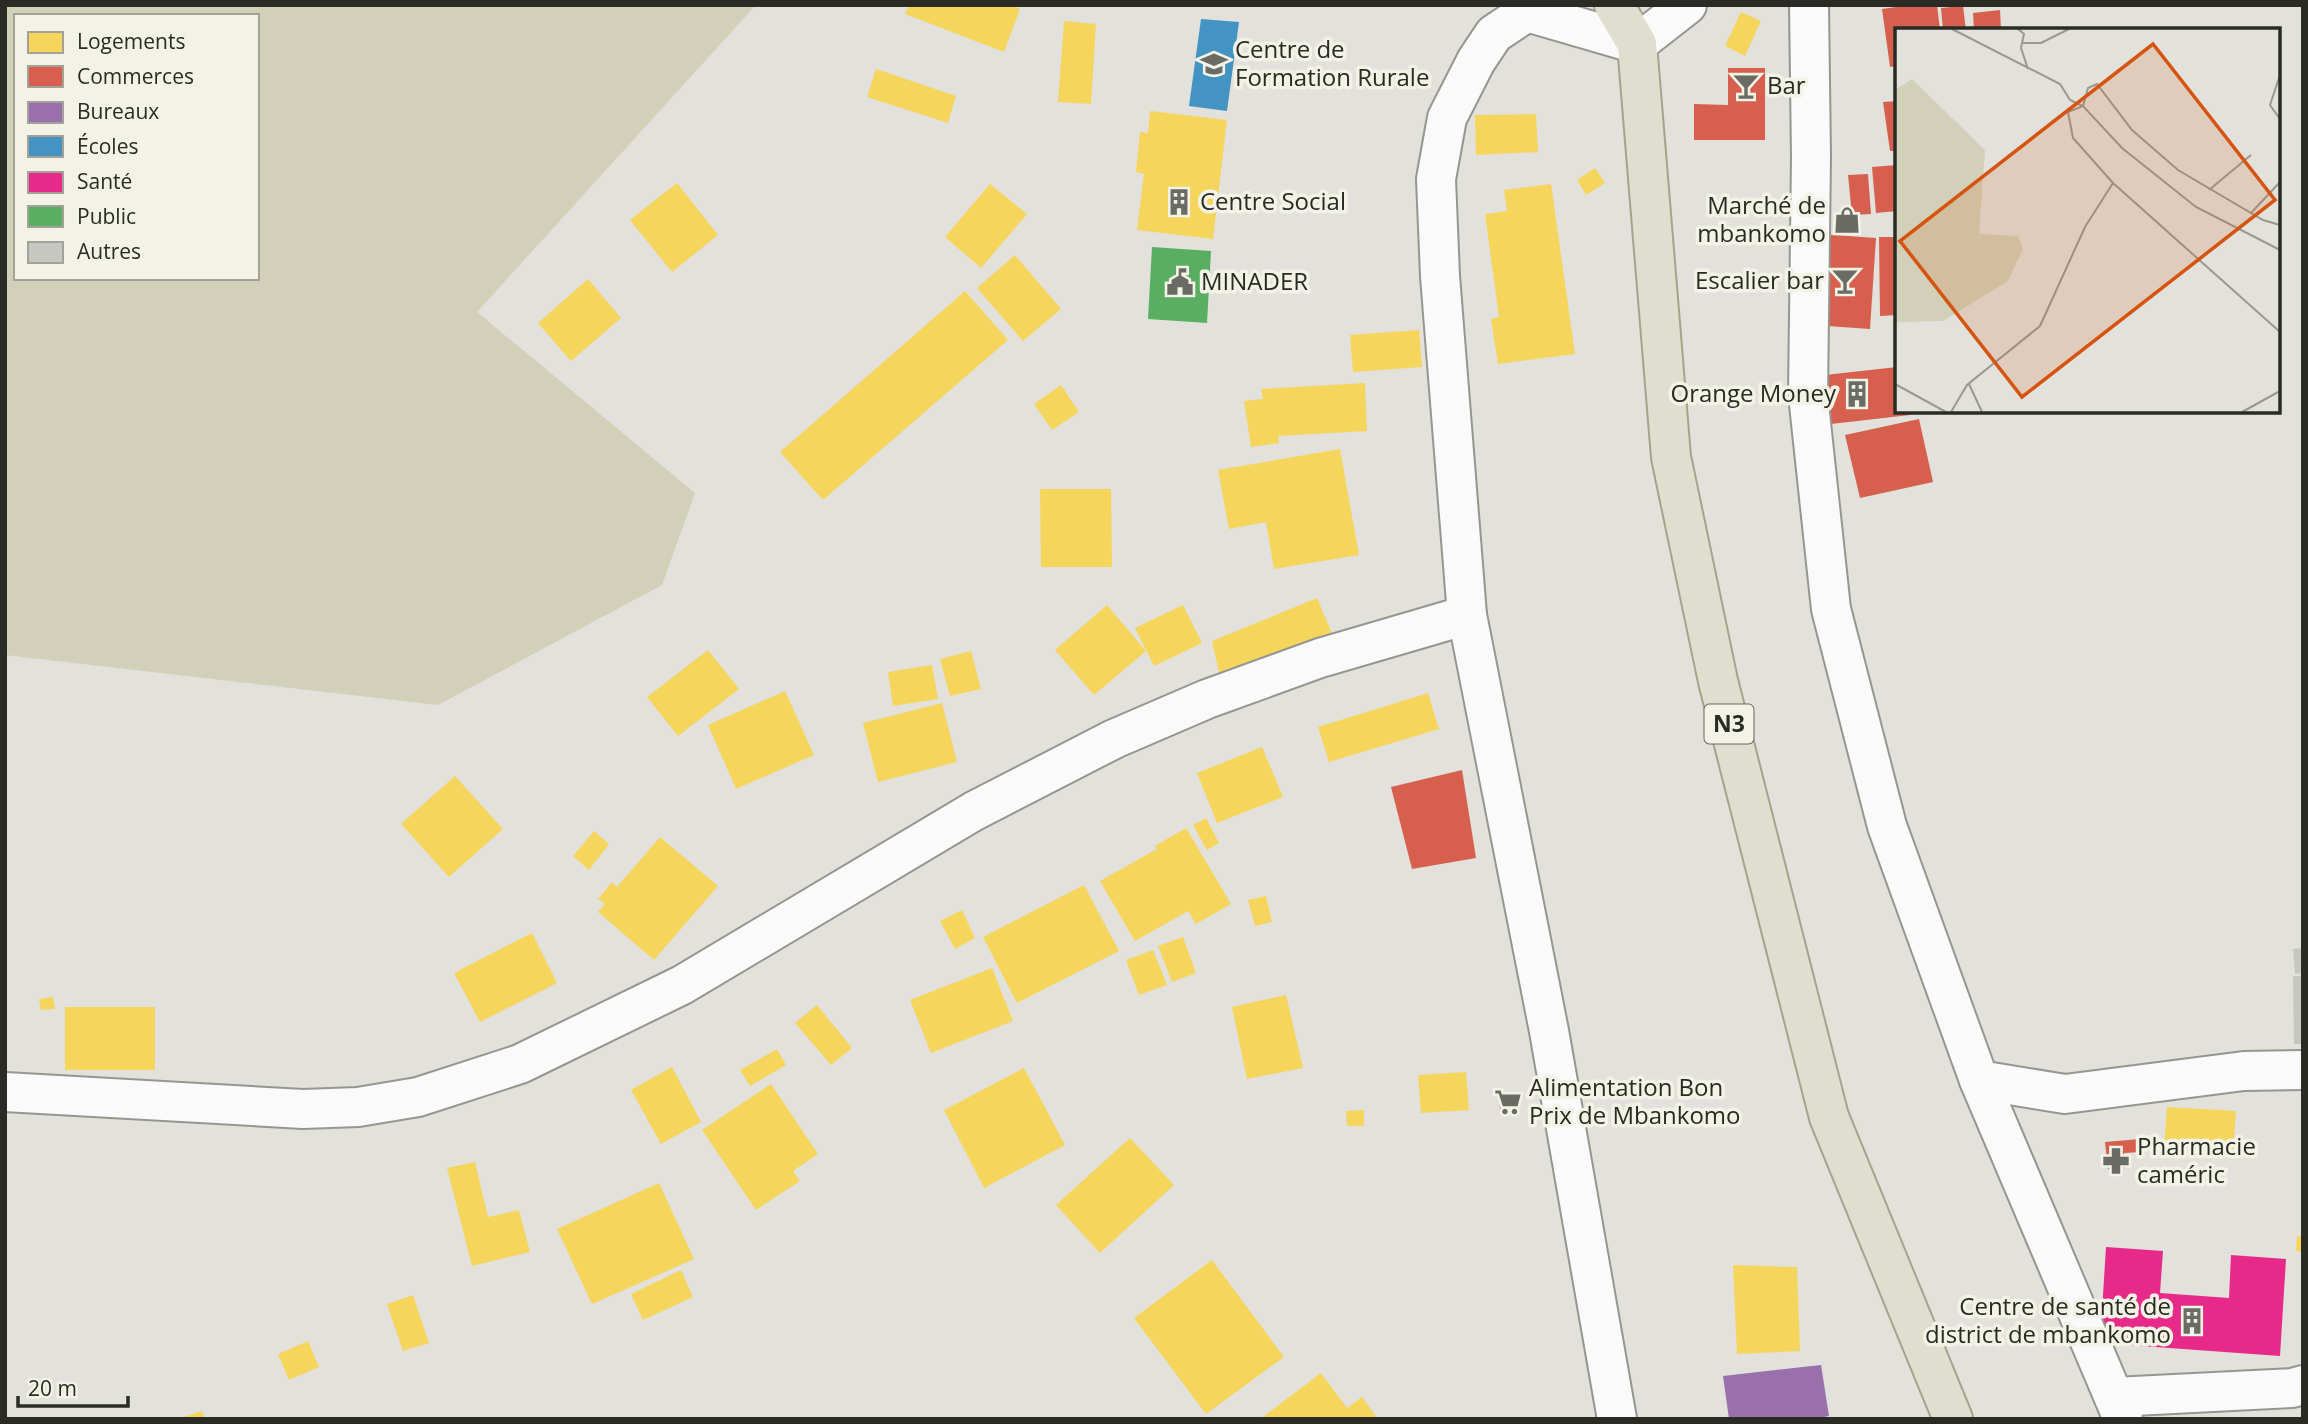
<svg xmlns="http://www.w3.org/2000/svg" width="2308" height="1424" font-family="'Open Sans',sans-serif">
<rect width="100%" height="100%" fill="#e2e1db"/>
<!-- green -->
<path fill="#d2d0b8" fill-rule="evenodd" d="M5,5h751l-279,307 218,181 -33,92 -224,120 -433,-50zM16,16h241v262h-241z"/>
<!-- homes -->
<g fill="#f6d55c">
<path d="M909,5h101l10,4 -16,43 -99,-38z"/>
<path d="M1741,12l20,9 -16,35 -20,-10z"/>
<path d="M1064,21l32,3 -5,80 -33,-2z"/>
<path d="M876,69l80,27 -8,27 -81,-26z"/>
<path d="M1150,111l77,9 -14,119 -76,-9 7,-56 -8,-2 4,-40 8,1z"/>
<path d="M1536,114l2,38 -62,3 -1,-40z"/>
<path d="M1595,168l10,15 -19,12 -9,-15z"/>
<path d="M677,183l41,52 -46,37 -42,-52z"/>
<path d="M990,184l37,30 -46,54 -36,-31z"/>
<path d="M1551,184l24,170 -77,10 -7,-45 8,-2 -14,-103 22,-3 -3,-21z"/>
<path d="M1015,255l46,54 -38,32 -46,-53z"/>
<path d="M588,279l33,39 -50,43 -33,-38z"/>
<path d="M965,291l43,49 -185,160 -43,-48z"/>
<path d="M1419,330l3,37 -69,5 -3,-37z"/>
<path d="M1365,383l2,48 -89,5 1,7 -28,4 -7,-46 19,-2 -2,-10z"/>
<path d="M1061,385l18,27 -27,18 -18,-26z"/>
<path d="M1340,449l19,106 -85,14 -8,-47 -37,7 -11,-59z"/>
<path d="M1040,489h71l1,78h-71z"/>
<path d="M1317,598l22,52 -115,44 -12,-53z"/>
<path d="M1107,605l39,46 -52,44 -39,-45z"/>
<path d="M1183,605l19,38 -48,23 -19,-38z"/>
<path d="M708,650l31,39 -61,47 -31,-39z"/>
<path d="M971,651l10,38 -31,7 -10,-37z"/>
<path d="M932,665l6,34 -45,7 -5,-34z"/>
<path d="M785,691l29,64 -78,34 -28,-64z"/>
<path d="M1428,693l11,36 -110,33 -11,-35z"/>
<path d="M942,703l15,59 -79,20 -15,-59z"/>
<path d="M1262,747l21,50 -66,26 -20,-50z"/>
<path d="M455,776l48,53 -54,48 -48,-53z"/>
<path d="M1206,818l13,25 -12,7 -14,-25z"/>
<path d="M1186,828l45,76 -35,20 -8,-13 -53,30 -35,-60 57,-32 -2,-3z"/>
<path d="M594,831l15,13 -20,26 -16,-14z"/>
<path d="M660,837l58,49 -64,74 -56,-48 7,-8 -7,-5 14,-17 5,5z"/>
<path d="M1084,885l35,66 -102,52 -34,-66z"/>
<path d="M1266,896l6,26 -17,4 -7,-26z"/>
<path d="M962,910l13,28 -20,11 -15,-28z"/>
<path d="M532,933l25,50 -77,39 -26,-49z"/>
<path d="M1183,937l13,36 -24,9 -14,-36z"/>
<path d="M1153,950l14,35 -28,10 -13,-35z"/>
<path d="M992,968l21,53 -82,32 -21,-53z"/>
<path d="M1286,995l17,73 -56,11 -15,-72z"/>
<path d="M53,997l2,12 -14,1 -2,-11z"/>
<path d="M817,1005l35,43 -21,17 -36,-42z"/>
<rect x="65" y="1007" width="90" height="63"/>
<path d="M777,1049l9,16 -36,21 -10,-16z"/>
<path d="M672,1067l29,55 -40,22 -30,-54z"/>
<path d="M1024,1068l41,77 -81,43 -40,-78z"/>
<path d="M1466,1072l3,38 -48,3 -3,-38z"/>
<path d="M771,1084l47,70 -25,17 7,10 -44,29 -54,-80z"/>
<path d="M2167,1107l69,4 -3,41 -69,-5z"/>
<path d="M1364,1110v16h-17l-1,-15z"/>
<path d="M1130,1138l44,47 -74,68 -44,-48z"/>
<path d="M475,1162l13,55 31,-7 11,42 -58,14 -25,-98z"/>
<path d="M659,1183l35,76 -102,45 -35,-75z"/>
<path d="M2297,1236l6,1v15l-7,-1z"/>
<path d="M1212,1260l72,97 -78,57 -72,-96z"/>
<path d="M1733,1265l64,2 3,84 -63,3z"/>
<path d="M681,1270l12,27 -50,23 -12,-26z"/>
<path d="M413,1295l16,48 -26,8 -16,-47z"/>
<path d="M308,1341l11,26 -30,13 -11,-26z"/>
<path d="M1321,1373l26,35 15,-11 16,22h-118z"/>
<path d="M202,1411l3,8h-25v-1z"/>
</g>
<!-- shops -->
<g fill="#d6604d">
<path d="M1910,5h27l3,25h-43v36l-7,1 -8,-58z"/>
<path d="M1963,6l3,24h-23l-2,-22z"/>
<path d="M2000,10l1,20h-27l-1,-17z"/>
<path d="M1728,68h37v72h-71v-36l34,1z"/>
<path d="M1897,101v50h-7l-7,-49z"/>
<path d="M1897,165v46l-21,2 -4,-46z"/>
<path d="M1868,174l3,40 -19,1 -4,-40z"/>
<path d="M1820,234l56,4 -6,91 -56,-4z"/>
<path d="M1879,237h18v78l-17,1z"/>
<path d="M1897,367v44h13v4l-88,10 -6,-49z"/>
<path d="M1919,419l14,63 -73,16 -15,-63z"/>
<path d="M1462,770l14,88 -64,11 -21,-82z"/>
<path d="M1516,1094l1,15 -17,1 -1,-15z"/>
<path d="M2140,1139l1,13 -17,1 1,15 -17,1 -3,-27z"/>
</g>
<!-- offices -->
<path fill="#9970ab" d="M1821,1365l8,51 -15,3h-85l-6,-43z"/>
<!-- schools -->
<path fill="#4393c3" d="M1201,19l38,3 -12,89 -38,-5z"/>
<!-- health -->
<path fill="#e7298a" d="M2106,1247l57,4 -3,42 69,5 2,-43 55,4 -6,97 -180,-13z"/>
<!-- public -->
<path fill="#5aae61" d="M1152,247l59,4 -4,72 -59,-4z"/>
<!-- building -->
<g fill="#c7c7c2">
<path d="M2303,948v25l-8,1 -2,-25z"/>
<path d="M2293,976h10v68h-9z"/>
</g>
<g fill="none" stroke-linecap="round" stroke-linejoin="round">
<defs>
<g id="minor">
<path d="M1979,1080l86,14 179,-23 59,-1"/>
<path d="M2114,1397l178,-9 11,-3"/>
</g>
<g id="tertiary">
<path d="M1809,5l2,152 -3,238 23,214 56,217 92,254 144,339"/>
<path d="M5,1092l298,17 55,-2 60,-10 102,-33 162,-79 292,-174 140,-72 93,-40 113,-41 147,-43"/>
<path d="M1617,1419l-68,-388 -82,-416 -27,-339 -4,-97 11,-61 29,-57 18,-27 33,-22 110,32 50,-39"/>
</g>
<path id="trunk" d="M1614,5l23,39 34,413 47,224 111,436 124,302"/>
</defs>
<!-- minor casing -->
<use href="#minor" stroke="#969691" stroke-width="42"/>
<!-- tertiary casing -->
<use href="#tertiary" stroke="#969691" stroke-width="42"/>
<!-- trunk casing -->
<use href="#trunk" stroke="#a6a38c" stroke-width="42"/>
<!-- minor -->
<use href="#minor" stroke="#fbfafa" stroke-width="38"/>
<!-- tertiary -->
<use href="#tertiary" stroke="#fbfafa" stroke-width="38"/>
<!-- trunk -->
<use href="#trunk" stroke="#e0dece" stroke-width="38"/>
</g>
<!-- icons -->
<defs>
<symbol id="university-bare" viewBox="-9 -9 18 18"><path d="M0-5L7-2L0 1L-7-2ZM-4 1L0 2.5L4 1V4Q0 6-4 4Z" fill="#6b6b65" stroke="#f2f2e6" stroke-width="2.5" paint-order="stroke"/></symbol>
<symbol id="bar-bare" viewBox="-9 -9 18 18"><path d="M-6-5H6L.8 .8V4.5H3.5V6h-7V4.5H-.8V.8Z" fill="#6b6b65" stroke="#f2f2e6" stroke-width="2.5" paint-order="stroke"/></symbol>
<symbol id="building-bare" viewBox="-9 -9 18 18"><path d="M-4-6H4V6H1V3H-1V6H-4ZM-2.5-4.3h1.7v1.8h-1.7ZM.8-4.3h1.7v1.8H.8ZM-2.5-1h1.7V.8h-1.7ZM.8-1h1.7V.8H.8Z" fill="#6b6b65" stroke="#f2f2e6" stroke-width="2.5" paint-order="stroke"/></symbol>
<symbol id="shop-bare" viewBox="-9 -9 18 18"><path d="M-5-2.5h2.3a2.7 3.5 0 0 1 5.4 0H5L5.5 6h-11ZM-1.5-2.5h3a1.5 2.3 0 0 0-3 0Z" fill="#6b6b65" stroke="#f2f2e6" stroke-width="2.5" paint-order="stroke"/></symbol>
<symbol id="civic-bare" viewBox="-9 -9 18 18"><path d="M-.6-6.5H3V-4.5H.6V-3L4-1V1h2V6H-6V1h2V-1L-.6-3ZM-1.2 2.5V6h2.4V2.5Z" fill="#6b6b65" stroke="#f2f2e6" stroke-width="2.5" paint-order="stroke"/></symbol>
<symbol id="supermarket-bare" viewBox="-9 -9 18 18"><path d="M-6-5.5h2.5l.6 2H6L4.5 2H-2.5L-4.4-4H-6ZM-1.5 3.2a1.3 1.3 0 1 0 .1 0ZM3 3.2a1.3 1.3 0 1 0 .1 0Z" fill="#6b6b65" stroke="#f2f2e6" stroke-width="2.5" paint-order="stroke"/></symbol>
<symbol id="pharmacy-bare" viewBox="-9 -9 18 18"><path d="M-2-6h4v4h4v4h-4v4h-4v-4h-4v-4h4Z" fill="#6b6b65" stroke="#f2f2e6" stroke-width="2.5" paint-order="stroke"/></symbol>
</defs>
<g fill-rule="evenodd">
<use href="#university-bare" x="1195" y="45" width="38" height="38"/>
<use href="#bar-bare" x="1727" y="67" width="38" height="38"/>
<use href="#building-bare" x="1160" y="183" width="38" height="38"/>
<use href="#shop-bare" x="1828" y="201" width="38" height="38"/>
<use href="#bar-bare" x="1826" y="262" width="38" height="38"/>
<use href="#civic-bare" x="1161" y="263" width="38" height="38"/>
<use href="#building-bare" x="1838" y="375" width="38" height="38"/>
<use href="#supermarket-bare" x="1489" y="1083" width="38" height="38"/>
<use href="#pharmacy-bare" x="2097" y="1142" width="38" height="38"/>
<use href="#building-bare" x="2173" y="1302" width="38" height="38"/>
</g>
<g text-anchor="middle" stroke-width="7" stroke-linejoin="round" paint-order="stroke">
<!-- shield labels -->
<rect fill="#f2f2e6" stroke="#676760" stroke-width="2" x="1704.5" y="704.5" width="49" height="39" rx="5"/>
<g font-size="23" font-weight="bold" fill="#2b2b26">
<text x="1729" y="732">N3</text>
</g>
<!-- poi labels -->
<g font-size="24" fill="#2b2b26" stroke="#f2f2e6" text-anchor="start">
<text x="1235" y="58">Centre de<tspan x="1235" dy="28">Formation Rurale</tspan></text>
<text x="1767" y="94">Bar</text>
<text x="1200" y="210">Centre Social</text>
<text x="1826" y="214" text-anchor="end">Marché de<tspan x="1826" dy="28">mbankomo</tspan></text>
<text x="1824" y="289" text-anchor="end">Escalier bar</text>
<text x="1201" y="290">MINADER</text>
<text x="1836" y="402" text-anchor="end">Orange Money</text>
<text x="1529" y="1096">Alimentation Bon<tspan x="1529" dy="28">Prix de Mbankomo</tspan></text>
<text x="2137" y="1155">Pharmacie<tspan x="2137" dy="28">caméric</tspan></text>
<text x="2171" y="1315" text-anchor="end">Centre de santé de<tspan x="2171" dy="28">district de mbankomo</tspan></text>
</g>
</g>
<!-- overview -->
<g transform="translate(1895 28)">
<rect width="385" height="385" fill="#e2e1db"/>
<path d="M17,51l73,71 -6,84 39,2 5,13 -15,32 -65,40 -48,1v-232z" fill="#d2d0b8"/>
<path fill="none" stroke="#999893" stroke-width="2" d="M57,1l108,55 10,16 13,6 39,42 74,59 84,43M123,1l6,5 -3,14 7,21M128,15h18l28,-14M385,47l-10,30 10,14M314,162l42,-35M356,185l29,-31M385,197l-17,-5 -85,-50 -46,-40 -35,-46 -9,4 -5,18 -15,6 5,26 40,45 167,149M0,356l51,28M74,356l13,28M56,384l16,-27 73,-59 45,-99 28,-44M347,384l38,-21"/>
<path fill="#d5540f" fill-opacity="0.15" stroke="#d5540f" stroke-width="3.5" d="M258,16l122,156 -253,197 -122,-156z"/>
<rect width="385" height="385" fill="none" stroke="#2b2b26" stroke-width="3.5"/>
</g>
<!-- border -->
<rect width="2308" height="1424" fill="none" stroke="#2b2b26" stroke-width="14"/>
<!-- legend -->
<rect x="14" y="14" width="245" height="266" fill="#f2f2e6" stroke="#a2a299" stroke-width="2"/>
<rect x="28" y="32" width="35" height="21" fill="#f6d55c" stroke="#a2a299" stroke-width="2"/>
<text x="77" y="49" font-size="21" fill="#2b2b26">Logements</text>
<rect x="28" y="66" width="35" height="21" fill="#d6604d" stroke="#a2a299" stroke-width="2"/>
<text x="77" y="84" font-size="21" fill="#2b2b26">Commerces</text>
<rect x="28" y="102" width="35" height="21" fill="#9970ab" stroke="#a2a299" stroke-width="2"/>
<text x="77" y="119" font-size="21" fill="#2b2b26">Bureaux</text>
<rect x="28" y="136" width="35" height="21" fill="#4393c3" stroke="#a2a299" stroke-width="2"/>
<text x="77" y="154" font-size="21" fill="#2b2b26">Écoles</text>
<rect x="28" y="172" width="35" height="21" fill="#e7298a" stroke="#a2a299" stroke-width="2"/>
<text x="77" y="189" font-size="21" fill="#2b2b26">Santé</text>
<rect x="28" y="206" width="35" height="21" fill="#5aae61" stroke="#a2a299" stroke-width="2"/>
<text x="77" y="224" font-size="21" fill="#2b2b26">Public</text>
<rect x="28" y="242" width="35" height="21" fill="#c7c7c2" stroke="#a2a299" stroke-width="2"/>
<text x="77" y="259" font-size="21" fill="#2b2b26">Autres</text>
<!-- scale -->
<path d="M18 1396v10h110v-10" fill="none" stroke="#2b2b26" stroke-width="3.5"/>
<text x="28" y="1396" font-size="21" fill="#2b2b26" stroke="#f2f2e6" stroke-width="5" paint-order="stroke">20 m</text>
</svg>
